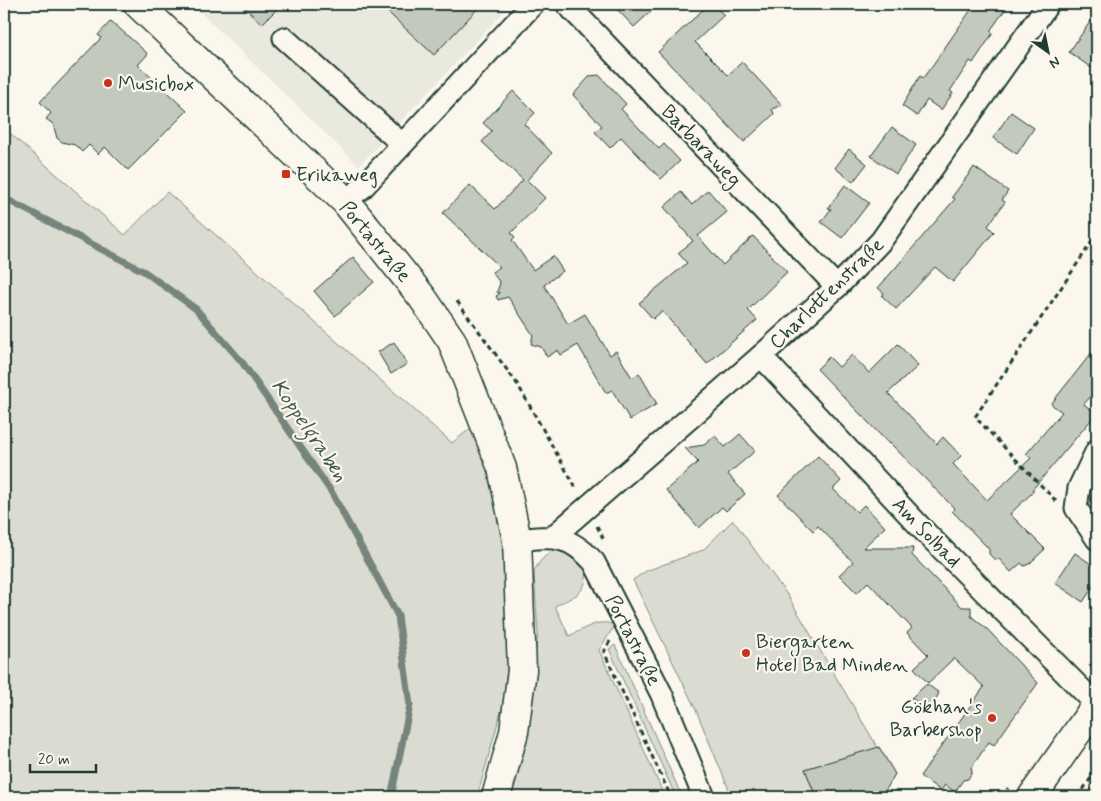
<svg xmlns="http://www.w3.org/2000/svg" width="1101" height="801" font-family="Mynerve,sans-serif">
<rect width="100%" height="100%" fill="#fbf7ec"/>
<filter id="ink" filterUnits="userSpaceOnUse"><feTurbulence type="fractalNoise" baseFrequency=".02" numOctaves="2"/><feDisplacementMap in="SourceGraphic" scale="10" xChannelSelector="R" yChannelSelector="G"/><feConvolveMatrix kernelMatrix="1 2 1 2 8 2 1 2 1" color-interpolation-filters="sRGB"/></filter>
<g filter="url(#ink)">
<!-- built -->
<g fill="#eae9de">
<path d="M192,4h319l-152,162z"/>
<path d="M1097,780v17h-12z"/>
</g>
<!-- green -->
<g fill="#dbdcd1" stroke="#7d8c82">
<path d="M4,128l121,107 42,-43 285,251 24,-19 27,98 9,93 -8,86 -27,96h-473z"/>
<path d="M733,520l55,76 90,152 -73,21 11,28h-66l-1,-3 -6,3h-11l-37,-89 -62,-128 13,-9 57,-21z"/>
<path d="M556,549l12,1 19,19c-1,27 -12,26 -32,37l14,30c16,-7 29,-18 46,-11l-16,25 66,147h-156l16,-62 13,-102 -4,-61c5,-12 12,-17 22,-23z"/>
<path d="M615,645l67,152h-6l-67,-148z"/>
</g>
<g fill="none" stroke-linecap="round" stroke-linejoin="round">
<!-- stream -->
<path stroke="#74847b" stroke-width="7" d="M4,198l141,74 51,37 46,53 90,131 66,123 12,89 -19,92"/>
</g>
<!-- building -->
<g fill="#c4c9be" stroke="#1f3d34">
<path d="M241,4h41l-20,20z"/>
<path d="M379,4h103l-48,51z"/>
<path d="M612,4h47l-25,23z"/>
<path d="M709,4h3l12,11 -29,27 33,33 14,-13 40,43 -10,4 2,5 -30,28 -86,-90z"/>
<path d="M975,4h34l-19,27 3,2 -20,30 -3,-2 -20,30 3,2 -12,17 -14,-10 -10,16 -15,-10 18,-30 3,2 9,-12z"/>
<path d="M1097,12v60l-28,-20z"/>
<path d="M111,21l37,33 -10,11 49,46 -59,59 -23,-23 -7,7 -9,-9 -7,7 -7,-7 -13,-3 -5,-4 -4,-14 -7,-5 5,-6 -11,-11 61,-64 -3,-3z"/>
<path d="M599,75l27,29 -5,5 38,40 5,-5 16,17 -19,18 -40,-42 -11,11 -15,-16 7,-6 -29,-31 17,-19z"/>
<path d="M513,91l22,22 -11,11 28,29 -25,27 18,18 -34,35 4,4 -3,3 21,30 20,-14 10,15 -19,14 24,39 17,-10 25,41 6,-4 16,27 7,-5 18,31 -27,16 -18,-30 -6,3 -28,-48 -17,10 -3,-5 -11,7 -6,-10 -10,-3 2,-9 -25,-38 -10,3 -2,-4 4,-3 -3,-1 3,-9 -8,-11 8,-5 -57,-54 27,-28 25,24 28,-29 -41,-38 10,-11 -9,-8z"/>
<path d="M1011,112l23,16 -17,26 -24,-16z"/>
<path d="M892,127l24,18 -20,29 -25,-18z"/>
<path d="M849,149l18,15 -14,18 -18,-14z"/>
<path d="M974,167l34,24 -6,9 3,2 -17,24 6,6 -41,50 -18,-15 -39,42 -14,-13 2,-3 -6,-5 77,-89 -3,-2z"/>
<path d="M845,185l24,18 -27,35 -21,-16 10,-13 -3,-1z"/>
<path d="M708,190l19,22 -29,24 25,29 30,-29 34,36 -39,38 9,10 -50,44 -45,-53 -9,8 -14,-16 48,-40 -9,-10 15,-12 -29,-34 17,-15 11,13z"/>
<path d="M353,257l21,25 -39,34 -21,-25z"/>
<path d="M394,342l13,22 -16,10 -13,-22z"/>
<path d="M898,344l20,22 -30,27 49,51 6,-7 18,19 -8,8 34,36 44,-42 -5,-4 36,-42 -11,-8 46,-58v43l-13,15 12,10 -64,76 2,1 -24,23 35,35 -16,15 -5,2 -3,-3 -10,9 -12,-13h-5l-5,-5v-5l-37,-38 3,-2 -65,-66 -1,1 -72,-75 12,-12 10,10 13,-12 17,18z"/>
<path d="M740,434l15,17 -27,23 17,20 -19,17 -4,-4 -23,21 -33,-38 32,-28 -13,-14 19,-3 11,-9 10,11z"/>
<path d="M818,456l23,25 -8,8 24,23 7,-7 21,22 -22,21h50l-1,7 50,52h9v9l16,13 51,54 -44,62 -5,-3 -18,26 1,4 -4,7 -5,1 -8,12 -10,-7 -4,6 -21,-15 64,-89 -30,-29 -26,25 -14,-15 14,-13 -21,-22 5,-5 -44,-46 -11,11 -18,-18 14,-13 -35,-36 -5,5 -35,-36z"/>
<path d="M1075,553l22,15v13l-14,21 -28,-19z"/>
<path d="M927,684l12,9 -9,18 -19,-13z"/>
<path d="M879,747l16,27 -13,23h-66l-11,-28z"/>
</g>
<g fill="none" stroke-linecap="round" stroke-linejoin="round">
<defs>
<g id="minor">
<path d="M567,4l270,283"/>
<path d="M284,38l118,106"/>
<path d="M345,201l17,-13 171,-184"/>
<path d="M761,356l165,177 171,172"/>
<path d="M1097,450l-18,38 -3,20 21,31"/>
<path d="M554,536l207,-180 76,-69 44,-46 167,-237"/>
<path d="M517,540c36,-4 51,-6 77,22l67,131 43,104"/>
</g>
<g id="major">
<path d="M138,4l207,197 77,96 30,44 50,127 15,72 5,130 -8,62 -18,65"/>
<path d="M1032,797l65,-93"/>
</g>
</defs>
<!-- minor casing -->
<use href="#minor" stroke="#1f3d34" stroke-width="25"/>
<!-- major casing -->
<use href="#major" stroke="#1f3d34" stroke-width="31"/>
<!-- path -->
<g stroke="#1f3d34" stroke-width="3" stroke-dasharray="5 4" stroke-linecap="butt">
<path d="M457,301l61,84 59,105"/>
<path d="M1056,501l-81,-84 122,-183"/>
<path d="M597,526l7,14"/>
<path d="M610,641l-6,11 67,145"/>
<path d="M1090,667l7,-9"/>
<path d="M1002,797l6,-9"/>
<path d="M1078,797l19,-28"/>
</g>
<!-- minor -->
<use href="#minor" stroke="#fbf7ec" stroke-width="21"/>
<!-- major -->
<use href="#major" stroke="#fbf7ec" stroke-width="28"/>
</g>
</g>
<!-- markers -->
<g fill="#c8321e" stroke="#fbf7ec" stroke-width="2">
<circle cx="108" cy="83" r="5"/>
<rect x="281" y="169" width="10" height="10" rx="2.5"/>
<circle cx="746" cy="653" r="5"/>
<circle cx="992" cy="718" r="5"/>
</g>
<g text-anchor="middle" stroke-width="4.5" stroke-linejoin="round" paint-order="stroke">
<!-- poi labels -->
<g font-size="20" fill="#1f3d34" stroke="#fbf7ec" text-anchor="start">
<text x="118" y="90">Musicbox</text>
<text x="296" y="181">Erikaweg</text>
<text x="756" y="648">Biergarten<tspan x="756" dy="23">Hotel Bad Minden</tspan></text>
<text x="982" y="713" text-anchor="end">Gökhan's<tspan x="982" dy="23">Barbershop</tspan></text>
</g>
<!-- street labels -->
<g font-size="20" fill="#1f3d34" stroke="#fbf7ec">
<text transform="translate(702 145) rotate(46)" y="7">Barbaraweg</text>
<text transform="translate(376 241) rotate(50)" y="7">Portastraße</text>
<text transform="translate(826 293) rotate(-44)" y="7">Charlottenstraße</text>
<text transform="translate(927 532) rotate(46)" y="7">Am Solbad</text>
<text transform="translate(634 640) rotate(63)" y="7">Portastraße</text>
</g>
<!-- water labels -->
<g font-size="21" font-style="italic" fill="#425b52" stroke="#fbf7ec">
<text transform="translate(310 430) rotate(56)" y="7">Koppelgraben</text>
</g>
</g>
<!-- margin -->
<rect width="1101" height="801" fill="none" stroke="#fbf7ec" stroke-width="20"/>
<rect x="10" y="10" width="1081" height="781" fill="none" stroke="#1f3d34" stroke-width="2" filter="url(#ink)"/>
<!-- north arrow -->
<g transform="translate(1048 52) rotate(147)" stroke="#fbf7ec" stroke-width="4" paint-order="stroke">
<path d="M0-4L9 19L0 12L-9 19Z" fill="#1f3d34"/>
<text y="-8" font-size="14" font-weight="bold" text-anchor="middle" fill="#1f3d34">N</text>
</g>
<!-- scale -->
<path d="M30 764v8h66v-8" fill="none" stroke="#1f3d34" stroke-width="2.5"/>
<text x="38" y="764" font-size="15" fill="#1f3d34" stroke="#fbf7ec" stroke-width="4" paint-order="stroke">20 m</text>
</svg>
